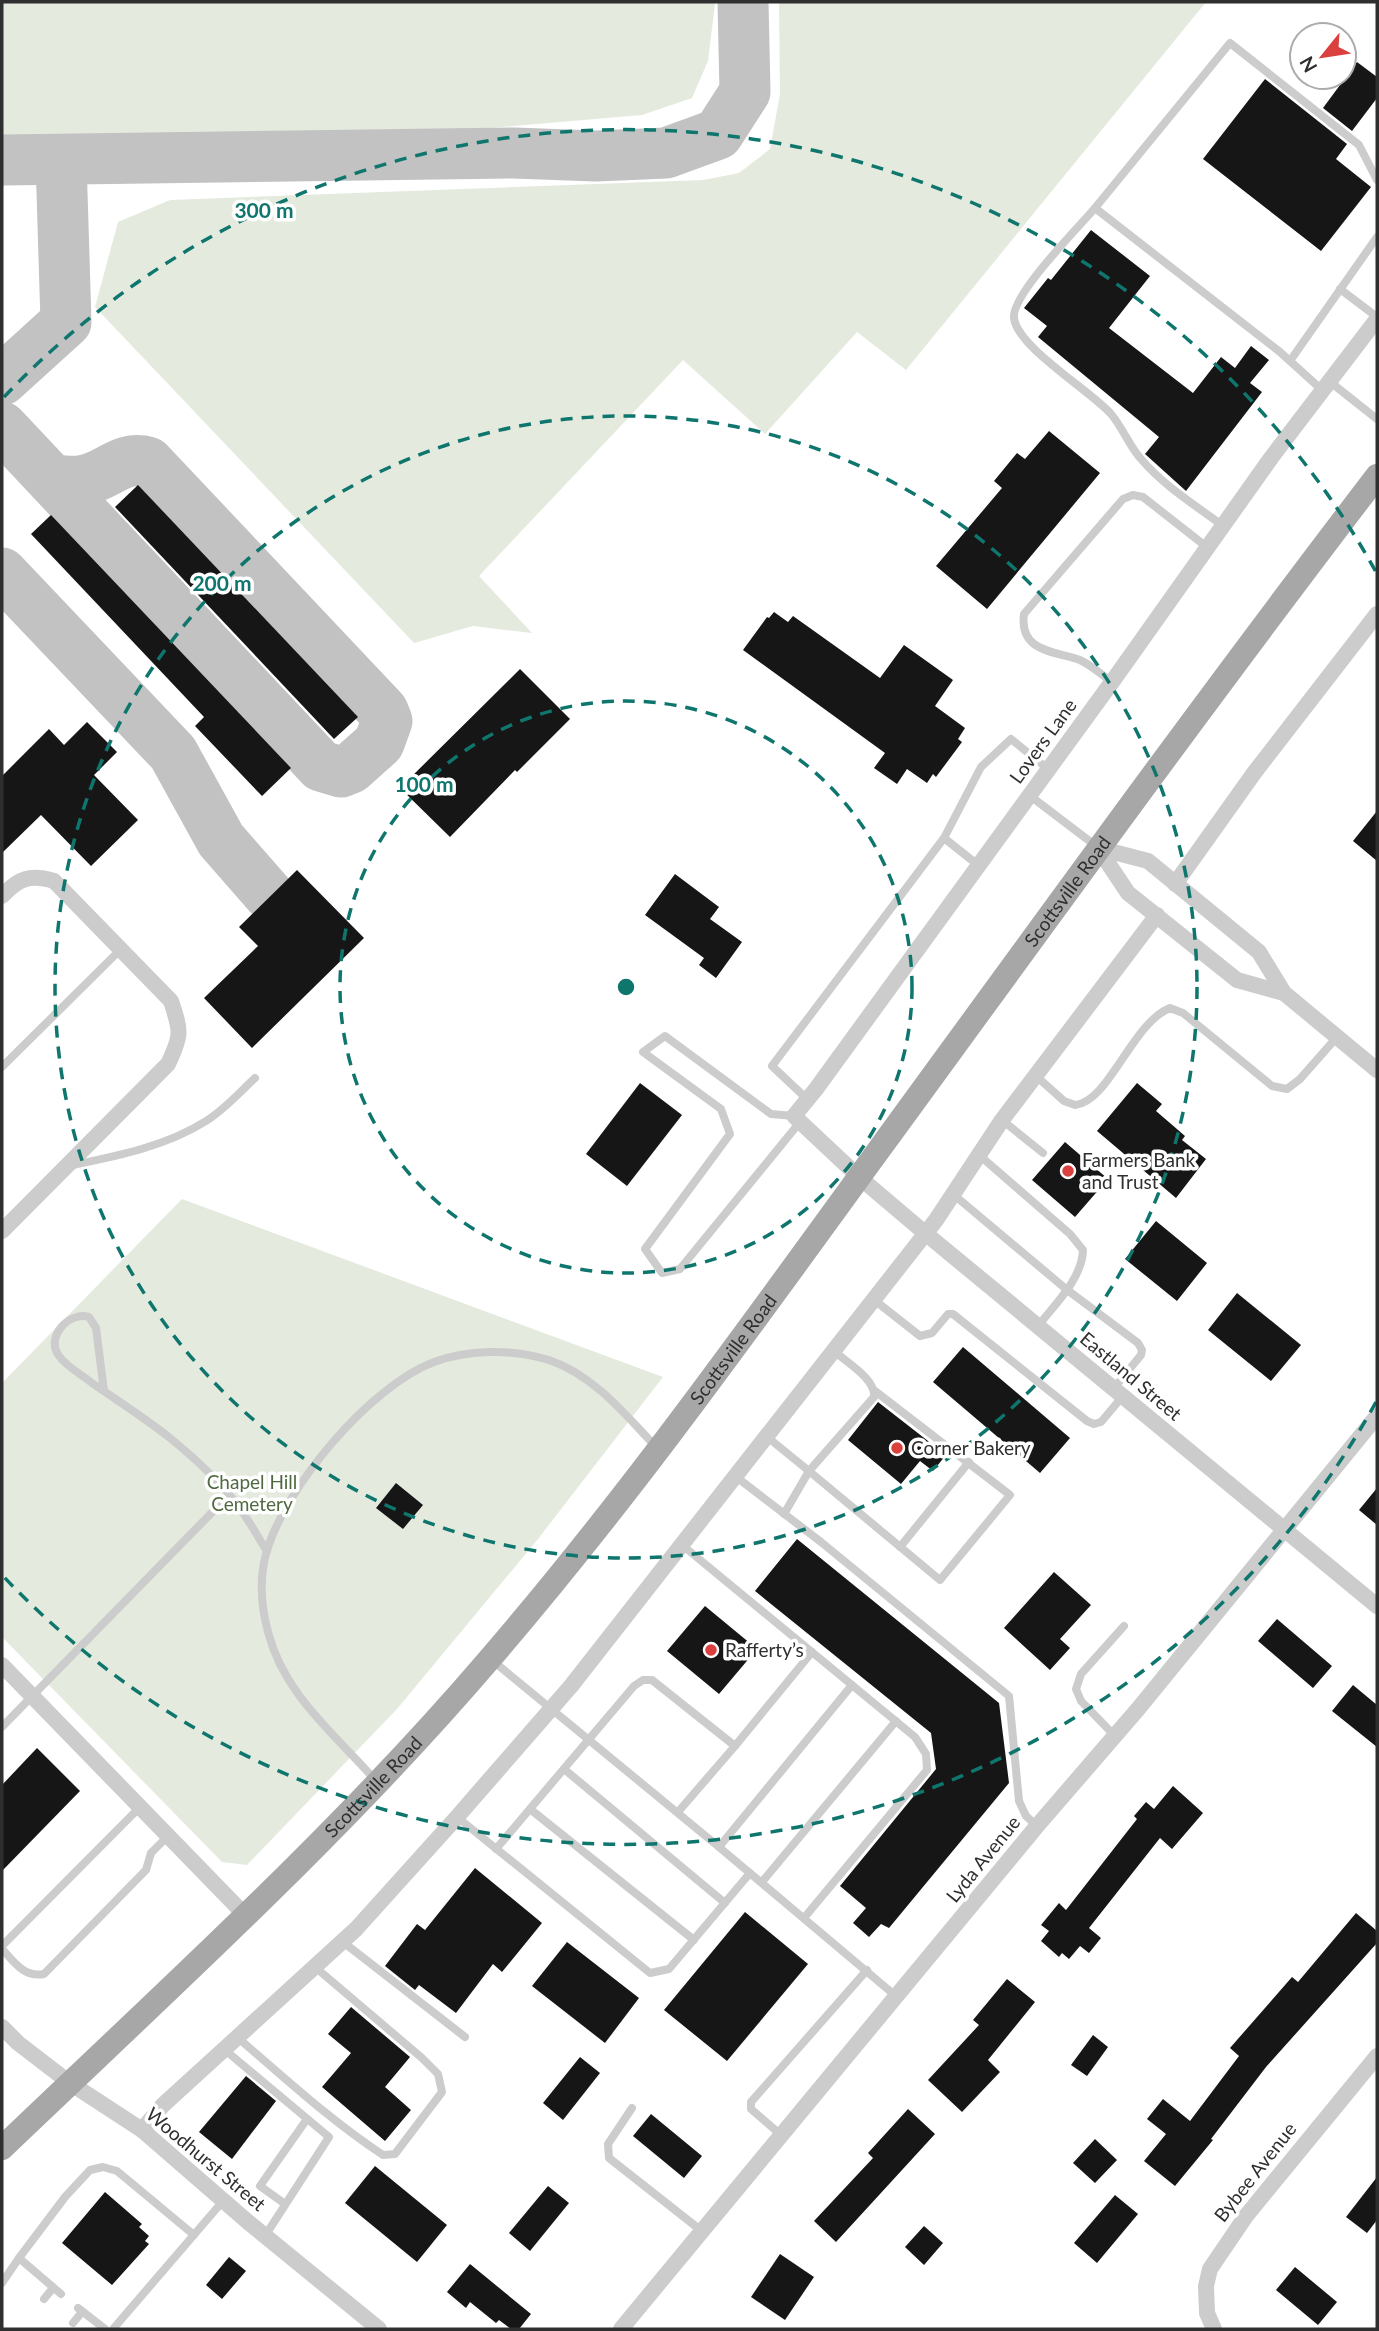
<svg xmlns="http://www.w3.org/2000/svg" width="1379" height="2331" font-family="Lato,sans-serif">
<rect width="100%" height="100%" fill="#fff"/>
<!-- green -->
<g fill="#e4ebde">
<path d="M2,2h713v2l-7,57 -16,37 -50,17 -280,24 -360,-2z"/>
<path d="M779,2h427l-300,368 -49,-38 -92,102 -82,-74 -204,216 53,57 -59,-7 -59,17 -319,-336 23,-85 52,-22 533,-20 36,-7 31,-24 10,-55z"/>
<path d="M182,1199l481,178 -125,162 -141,170 -150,156 -25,-3 -220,-225v-254z"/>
</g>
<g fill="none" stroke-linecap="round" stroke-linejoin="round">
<!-- taxiway -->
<g stroke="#c2c2c2" stroke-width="51">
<path d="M2,160l512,-7 82,3 70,-3 52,-19 27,-42 -2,-90"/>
<path d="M2,380l64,-58 -5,-162"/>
<path d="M2,427l319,339 20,6 10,-4 28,-25 8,-22 -4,-10 -235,-249c-26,-7 -39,13 -63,18 -12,3 -22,1 -34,-1"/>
<path d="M2,573l171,180 48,87 49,56"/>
</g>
</g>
<!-- building -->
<g fill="#161616">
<path d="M1357,62l20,15v21l-25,33 -29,-23z"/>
<path d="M1265,79l82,65 -11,15 35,28 -50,64 -118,-92z"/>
<path d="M1091,230l59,46 -41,52 84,65 28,-36 14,11 16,-22 18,14 -19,23 12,9 -76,99 -41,-37 14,-17 -121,-100 9,-11 -23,-18 24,-30 3,2z"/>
<path d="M1049,431l51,42 -113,136 -51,-43 66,-78 -8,-7 23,-28 8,6z"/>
<path d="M138,485l220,232 -24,22 -219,-232z"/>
<path d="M51,515l240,253 -29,28 -67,-70 9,-9 -173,-183z"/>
<path d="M774,612l14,10 5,-6 87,62 24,-33 49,35 -18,26 30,22 -7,11 4,3 -26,35 -3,-3 -6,9 -20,-14 -10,15 -23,-16 11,-15 -142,-103 24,-33 2,1z"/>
<path d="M520,669l50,50 -53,53 -2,-2 -65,67 -50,-49z"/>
<path d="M87,722l30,30 -23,23 44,45 -47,46 -50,-51 -39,38v-77l47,-47 15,16z"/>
<path d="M1377,811v50l-24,-20z"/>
<path d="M297,870l67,68 -112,110 -48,-50 54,-52 -19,-19z"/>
<path d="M675,874l44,33 -9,12 32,23 -26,36 -17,-13 5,-7 -59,-43z"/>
<path d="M640,1083l42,32 -55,71 -41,-32z"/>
<path d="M1137,1083l25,21 -6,7 29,25 -3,4 24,19 -30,39 -79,-67z"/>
<path d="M1065,1142l43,37 -33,38 -43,-37z"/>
<path d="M1156,1221l51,42 -30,38 -52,-42z"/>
<path d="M1237,1293l64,52 -30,36 -63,-51z"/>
<path d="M963,1347l107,91 -30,35 -107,-91z"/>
<path d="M878,1402l68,53 -13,16 -13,-10 -19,23 -53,-44z"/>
<path d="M396,1483l27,22 -20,24 -27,-21z"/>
<path d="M1377,1488v37l-18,-15z"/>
<path d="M797,1539l202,164 10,80 -120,145 -8,-4 -12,13 -16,-14 13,-15 -26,-22 96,-117 -5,-36 -176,-142z"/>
<path d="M1054,1572l37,33 -31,34 10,9 -20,22 -46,-42z"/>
<path d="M705,1606l52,43 -38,45 -52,-43z"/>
<path d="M1277,1619l55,47 -19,22 -55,-47z"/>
<path d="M1353,1685l24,20v42l-45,-36z"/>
<path d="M37,1748l43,43 -78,80v-86z"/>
<path d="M1173,1786l30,27 -31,36 -12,-11 -71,90 12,10 -12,15 -9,-7 -11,13 -7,-6 -3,4 -18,-16 8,-10 -8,-6 18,-22 7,7 71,-91 -3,-3 12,-14 8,7z"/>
<path d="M475,1868l67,55 -40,49 -9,-8 -37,49 -37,-28 -4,5 -30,-24 32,-42 8,6z"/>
<path d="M745,1912l63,52 -81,97 -63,-51z"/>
<path d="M1356,1913l21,18v12l-111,124 -55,72 2,1 -38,46 -31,-25 22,-27 -19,-15 16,-20 27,22 49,-65 -9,-8 62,-71 6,5z"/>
<path d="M567,1942l72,56 -34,45 -73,-57z"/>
<path d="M1007,1979l28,23 -47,58 12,12 -38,40 -34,-32 51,-55 -6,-5z"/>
<path d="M351,2007l59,50 -25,30 26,23 -26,31 -63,-54 29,-34 -23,-19z"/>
<path d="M1093,2035l15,12 -21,29 -16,-11z"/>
<path d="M580,2057l20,16 -37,47 -20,-17z"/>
<path d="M246,2076l30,25 -44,58 -33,-27z"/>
<path d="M908,2109l27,25 -99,108 -22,-21 59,-63 -5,-5z"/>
<path d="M651,2114l51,42 -18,22 -51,-42z"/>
<path d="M1095,2139l22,21 -22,23 -22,-20z"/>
<path d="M375,2166l72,59 -30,37 -72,-59z"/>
<path d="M1377,2177v43l-10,13 -21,-16z"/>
<path d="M548,2186l21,17 -39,48 -21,-18z"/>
<path d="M105,2192l37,32 -3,3 10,9 -4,5 4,3 -37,41 -50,-42z"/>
<path d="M1115,2195l23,19 -41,49 -23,-20z"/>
<path d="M924,2226l19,17 -19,22 -19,-18z"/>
<path d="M780,2254l34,23 -29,43 -34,-23z"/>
<path d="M229,2257l17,14 -24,28 -16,-14z"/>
<path d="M470,2264l61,50 -12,15h-8l-12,-9 -3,3 -26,-21 -4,6 -19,-16z"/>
<path d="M1295,2267l42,35 -19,23 -42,-35z"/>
</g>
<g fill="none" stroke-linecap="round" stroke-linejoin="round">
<!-- service -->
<g stroke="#ccc" stroke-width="8">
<path d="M1095,208c-16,19 -84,87 -81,110 3,29 77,73 97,96 12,14 18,32 30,45 23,27 54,46 82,67"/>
<path d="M1340,289l37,28"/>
<path d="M1290,361l87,-124"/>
<path d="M1329,381l48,38"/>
<path d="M1322,390l-42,-38 -185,-144 135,-165 129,102 18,35"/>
<path d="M1112,682c-10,-7 -21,-17 -32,-22 -26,-9 -61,-8 -56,-46l99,-115 10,-4 10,2 65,51"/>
<path d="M1029,795l67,51"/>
<path d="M944,838l34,27"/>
<path d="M2,1067l118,-117"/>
<path d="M1036,1076l28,25 11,4c34,-3 57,-82 95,-97l13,5 89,73 15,3 13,-10 37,-42"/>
<path d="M807,1099l-35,-33 172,-228 37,-71 30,-28 37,30"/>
<path d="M794,1116l-23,-2 -106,-78 -22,16 78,57 9,25 -85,115 17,24 18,-4 120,-147"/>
<path d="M1002,1120l41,33"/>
<path d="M979,1155l91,79 13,16c-1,29 -28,54 -45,76"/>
<path d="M73,1165c44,-9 94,-19 133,-44 18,-11 33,-28 49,-43"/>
<path d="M954,1195l112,94 72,54 4,7 -1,5 -27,33"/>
<path d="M873,1299l47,37 12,-3 16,-19h5l134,107 7,3 7,-2 22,-26"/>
<path d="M104,1391l-8,-63 -7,-11c-20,-6 -44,20 -30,39 8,11 22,18 33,27 26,18 53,35 78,55 22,18 52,45 68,68 11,14 19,30 29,45"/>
<path d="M766,1436l43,35 65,-74c2,-18 -28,-35 -40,-46"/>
<path d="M735,1476l86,66 188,154 10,105 7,15 11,10"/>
<path d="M784,1514l25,-43 131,109 70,-85 -135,-104"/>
<path d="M682,1545l233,192 11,17 1,16 -123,148"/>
<path d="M900,1547l69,-85"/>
<path d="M493,1661l226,186 178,150"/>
<path d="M2,1727l227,-232"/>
<path d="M1114,1735l-33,-34 -5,-12 5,-15 43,-48"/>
<path d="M564,1769l161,134"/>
<path d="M376,1781c-41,-47 -92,-86 -108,-149 -7,-26 -9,-52 -2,-78 18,-66 104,-168 168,-192 35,-13 79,-13 115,-2 44,15 75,53 106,86"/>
<path d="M530,1809l164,131"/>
<path d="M678,1812l57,-66"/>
<path d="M457,1817l193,156 19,-4 81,-96"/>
<path d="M719,1847l133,-162"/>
<path d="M496,1849l138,-163 9,-6h9l83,66 77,-94"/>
<path d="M762,1882l134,-161"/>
<path d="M343,1942l122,95"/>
<path d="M2,1946l138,-139"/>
<path d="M2,1949c12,13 22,29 42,25l102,-104 5,-17 17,-17"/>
<path d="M238,2038c47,40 93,83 145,117l12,-1 47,-62 -4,-18 -16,-16 -107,-91"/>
<path d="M225,2050l104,87 -64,99"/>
<path d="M632,2108l-24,36 1,14 94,74"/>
<path d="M781,2135l-30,-26v-7l116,-132"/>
<path d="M285,2204l-25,-18 47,-67"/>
<path d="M2,2283l17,-25"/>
<path d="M61,2294l-42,-36 46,-61 25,-27 13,-3 14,4 77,64"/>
<path d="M44,2299l9,-11"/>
<path d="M78,2308l27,21"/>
<path d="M73,2323l9,-11"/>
<path d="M113,2329l110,-128"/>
</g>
<!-- minor -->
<g stroke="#ccc" stroke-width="16">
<path d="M1377,319l-106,139 -159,224 -296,407 -22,27 65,61 66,56 452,373"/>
<path d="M1098,848l50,13 111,91 25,41 93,77"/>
<path d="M1098,848l30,45 109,87 47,13"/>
<path d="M1175,884l79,-111 123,-159"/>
<path d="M2,896c17,-18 28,-22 52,-15l117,120c10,30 11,34 -3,63l-166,167"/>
<path d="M2,1665l243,250"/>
<path d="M2,2027l16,16 52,40 72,47 106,92 131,107"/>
<path d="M142,2130l21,-25 193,-176 101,-112 114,-131 365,-466 66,-100 155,-205"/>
<path d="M621,2329l416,-503 101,-117 239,-293"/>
<path d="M1214,2329l-7,-16 -1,-27 4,-17 36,-53 131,-160"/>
</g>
<!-- primary -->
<path stroke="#a7a7a7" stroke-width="24" id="s1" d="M2,2148c165,-158 336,-312 485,-486 140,-162 265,-338 391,-511 165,-226 329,-453 499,-675"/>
</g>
<!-- distance rings -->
<g fill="none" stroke="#0f766e" stroke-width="3.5" stroke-dasharray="12 9">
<circle cx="626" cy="987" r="286"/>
<circle cx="626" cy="987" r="571"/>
<path d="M1376 1402A857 857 0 0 1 4 1577M4 397A857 857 0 0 1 1376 572"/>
</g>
<!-- markers -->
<g fill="#d9403e" stroke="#fff" stroke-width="2.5">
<circle cx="1068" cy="1171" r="7"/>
<circle cx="897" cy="1448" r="7"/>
<circle cx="711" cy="1650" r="7"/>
</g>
<g text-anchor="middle" stroke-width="7" stroke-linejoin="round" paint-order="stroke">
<!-- street labels -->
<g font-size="19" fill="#2f2f2f" stroke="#fff">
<text transform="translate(1043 741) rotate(-54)" y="7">Lovers Lane</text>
<text dy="7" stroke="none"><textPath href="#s1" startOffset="1652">Scottsville Road</textPath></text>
<text dy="7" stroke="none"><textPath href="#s1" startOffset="1085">Scottsville Road</textPath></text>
<text transform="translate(1131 1376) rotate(40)" y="7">Eastland Street</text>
<text dy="7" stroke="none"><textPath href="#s1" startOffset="518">Scottsville Road</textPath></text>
<text transform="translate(983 1859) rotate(-51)" y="7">Lyda Avenue</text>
<text transform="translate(206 2159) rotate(40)" y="7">Woodhurst Street</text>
<text transform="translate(1255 2172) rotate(-52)" y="7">Bybee Avenue</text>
</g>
<!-- poi labels -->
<g font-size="19" fill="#2f2f2f" stroke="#fff" text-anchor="start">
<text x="1082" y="1167">Farmers Bank<tspan x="1082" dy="22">and Trust</tspan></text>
<text x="911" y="1455">Corner Bakery</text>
<text x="725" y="1657">Rafferty’s</text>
</g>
<!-- park labels -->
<g font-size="19" fill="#4f683f" stroke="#fff">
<text x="252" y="1489">Chapel Hill<tspan x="252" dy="22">Cemetery</tspan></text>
</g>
</g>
<circle cx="626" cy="987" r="10" fill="#0f766e" stroke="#fff" stroke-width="3.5"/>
<g font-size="21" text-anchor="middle" font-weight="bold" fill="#0f766e" stroke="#fff" stroke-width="7" stroke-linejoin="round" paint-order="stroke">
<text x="264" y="218">300 m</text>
<text x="222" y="591">200 m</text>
<text x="424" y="792">100 m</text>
</g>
<!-- border -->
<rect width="1379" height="2331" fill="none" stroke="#2f2f2f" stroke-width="7"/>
<!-- north arrow -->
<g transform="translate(1323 56) rotate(240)"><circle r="33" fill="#ffffff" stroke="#acacac" stroke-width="2"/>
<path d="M0-5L12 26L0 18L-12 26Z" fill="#d9403e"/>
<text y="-10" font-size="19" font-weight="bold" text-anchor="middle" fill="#2f2f2f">N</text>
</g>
</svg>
